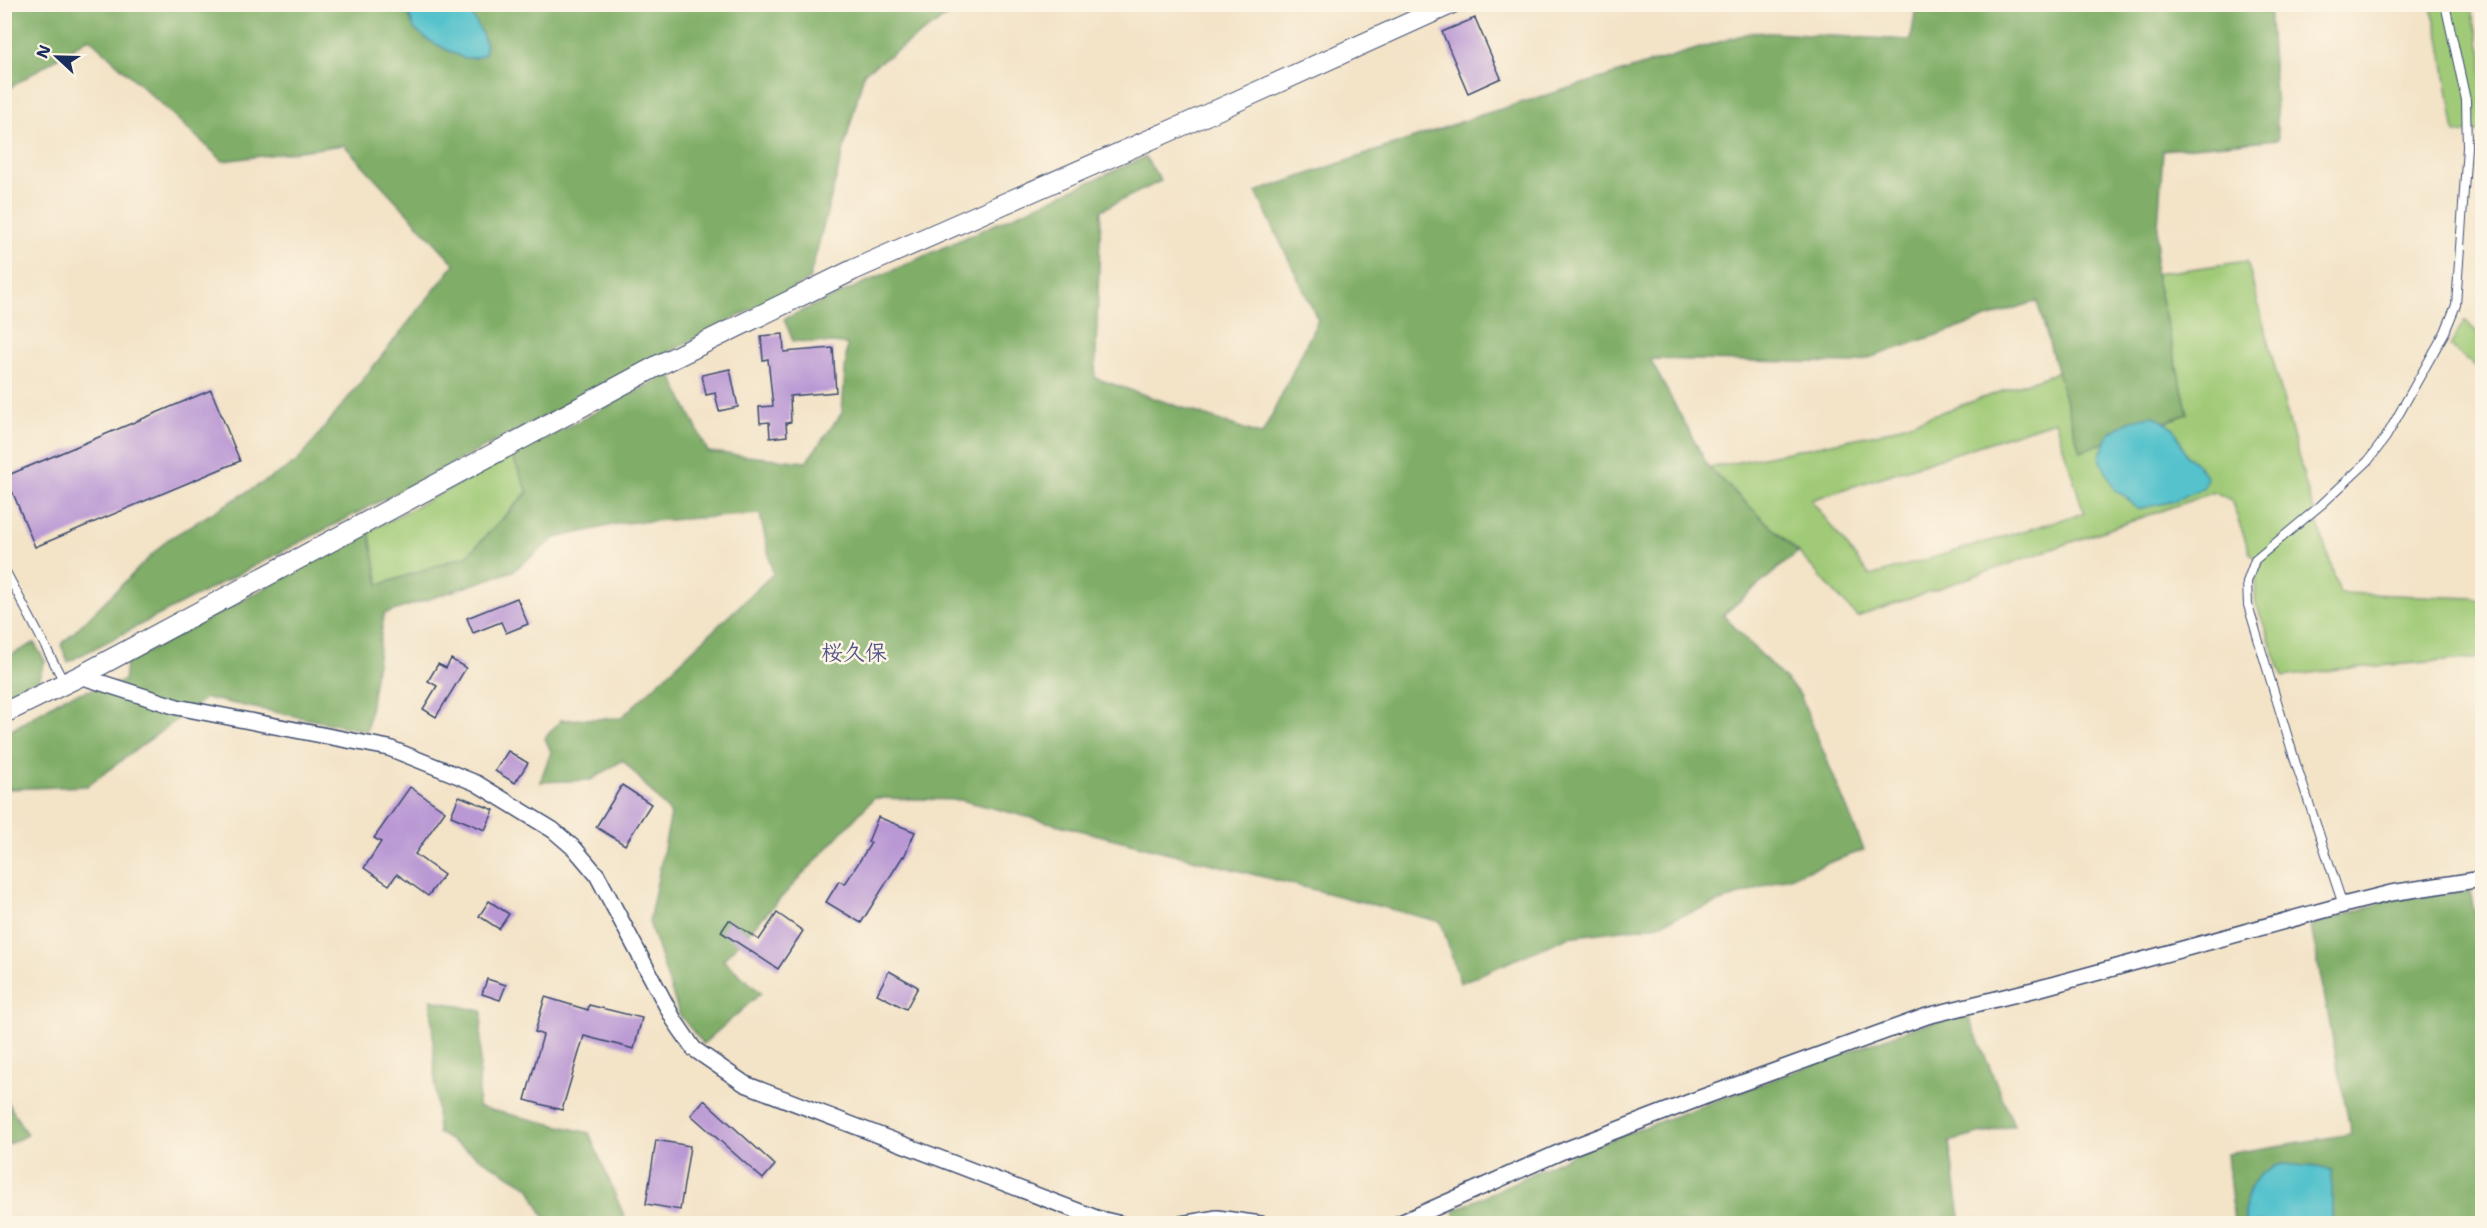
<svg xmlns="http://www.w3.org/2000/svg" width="2487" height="1228" font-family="'Shantell Sans','Klee One',sans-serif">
<rect width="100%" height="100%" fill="#fcf5e5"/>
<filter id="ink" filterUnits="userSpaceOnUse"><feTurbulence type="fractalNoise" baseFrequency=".0167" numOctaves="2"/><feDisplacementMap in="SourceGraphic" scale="12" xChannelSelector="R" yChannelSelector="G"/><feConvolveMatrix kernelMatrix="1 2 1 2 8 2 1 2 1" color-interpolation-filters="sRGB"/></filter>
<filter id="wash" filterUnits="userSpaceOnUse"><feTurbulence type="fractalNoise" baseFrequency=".008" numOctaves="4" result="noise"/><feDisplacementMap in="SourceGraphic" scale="24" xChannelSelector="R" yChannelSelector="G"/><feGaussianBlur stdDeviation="1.35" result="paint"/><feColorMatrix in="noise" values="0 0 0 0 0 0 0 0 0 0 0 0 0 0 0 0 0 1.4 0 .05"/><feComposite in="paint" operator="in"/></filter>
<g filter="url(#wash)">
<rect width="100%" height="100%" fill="#f3e3c7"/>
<!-- green -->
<g fill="#a0ca77" stroke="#5e7c6a" stroke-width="1.5" fill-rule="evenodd">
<path d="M2430,5h40l12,48v78l-27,2 -15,-96z"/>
<path d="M2247,261l61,232 32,100 133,5 9,4v56l-143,11 -56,8 -28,-76 1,-25 6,-12 -12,-11 -19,-53 -16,-8 -358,125 -59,-65 -89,-84 172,-35 177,-61 22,79 108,-37 -33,-140zM2055,421l29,92 -214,63 -59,-76z"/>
<path d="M2465,320l17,18v34l-32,-26z"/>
<path d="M512,456l16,35 -60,64 -89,30 -10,-54z"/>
</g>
<!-- forest -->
<g fill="#80ae68" stroke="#4e6e63" stroke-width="1.5">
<path d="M5,5h401l8,24 64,-2 -8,-13 -2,-9h495l-99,68 -55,207 -741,382 -7,-17 106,-105 130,-78 158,-198 -111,-119 -121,16 -134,-123 -84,53z"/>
<path d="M1916,5h353l9,134 -115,11 -8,124 33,140 -108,37 -43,-150 -183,62 -204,-4 59,109 89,84 -75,63 77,80 64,155 -211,76 -85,11 -108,46 -19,-61 -480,-122 -87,-2 -151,162 38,33 -58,51 -24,-30 -30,-92 22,-108 -48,-54 -32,20 -51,2 11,-30 -6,-14 16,-18 60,-2 152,-144 -13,-60 -138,9 -67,15 -42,33 -129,43 -17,117 -161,-33 -119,88 -82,3v-55l60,-37 59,-16 2,-17 243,-133 10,54 89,-30 60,-63 -16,-36 158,-83 38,79 98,10 36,-49 5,-69 -54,-3 -9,-22 361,-162 16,24 -60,29 -6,168 167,57 56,-115 -62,-128 222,-76 274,-84 159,8z"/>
<path d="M34,643l11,18 -7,19 -33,16v-38z"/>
<path d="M2470,891l12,60v272h-248l-7,-69 124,-20 -40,-208 79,-26z"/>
<path d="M431,1000l51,11 -4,96 111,26 38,90h-80l-18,-36 -91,-54z"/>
<path d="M1968,1016l46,109 -65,17 12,81 -504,1 -4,-13 127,-60 338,-125z"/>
<path d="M4,1096l23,39 -22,11h-1z"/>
</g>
<!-- water -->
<g fill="#55c2cc" stroke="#387895" stroke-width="1.5">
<path d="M406,5h62c4,16 21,31 17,49l-10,4h-12l-33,-17 -16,-12z"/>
<path d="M2153,415l21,13 13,28 13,11 7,11 -4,10 -32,14 -34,7 -12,-13 -10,-5 -16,-35 11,-23 19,-12z"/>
<path d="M2282,1164l34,3 16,4v52h-87c-2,-29 7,-51 37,-59z"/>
</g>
<g id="blocks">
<!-- building -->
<g fill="#ba98d4">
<path d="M1475,18l26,60 -33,15 -26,-61z"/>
<path d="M783,334l1,18 49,-4 3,44 -46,4 1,26 -5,1 1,13 -17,2 -1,-16 -9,1 -1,-16 14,-1 -5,-47 -5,1 -2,-24z"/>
<path d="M730,369l8,38 -19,4 -4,-18 -9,2 -4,-20z"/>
<path d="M211,390l29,71 -205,86 -29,-71z"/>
<path d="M517,598l11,26 -22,9 -5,-11 -28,11 -6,-15z"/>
<path d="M451,659l15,9 -30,49 -13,-8 14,-23 -9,-5 10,-17 8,4z"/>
<path d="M508,751l20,12 -13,20 -20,-12z"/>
<path d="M622,785l29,19 -26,41 -29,-18z"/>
<path d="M410,787l35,24 -30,43 29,21 -16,21 -31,-22 -8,11 -25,-17 17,-26 -7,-4z"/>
<path d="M459,796l35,14 -9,20 -34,-14z"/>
<path d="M878,817l37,15 -11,25 -1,-1 -42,67 -35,-21 13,-21 6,3 26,-41 -3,-1z"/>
<path d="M489,901l20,13 -10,15 -20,-13z"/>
<path d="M777,913l26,18 -25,38 -57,-37 8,-12 30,20z"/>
<path d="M889,971l29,16 -12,22 -29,-15z"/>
<path d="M487,979l19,6 -6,15 -18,-6z"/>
<path d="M545,997l43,13 1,-5 53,13 -8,31 -50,-13 -22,74 -37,-10 18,-65 -8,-3z"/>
<path d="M704,1100l71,65 -12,14 -72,-64z"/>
<path d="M656,1140l34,6 -10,64 -34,-6z"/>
</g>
</g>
</g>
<g filter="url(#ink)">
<use href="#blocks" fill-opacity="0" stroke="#3b4a6e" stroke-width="1.5"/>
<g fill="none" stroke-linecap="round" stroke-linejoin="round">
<defs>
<g id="service">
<path d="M4,568l60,114"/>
<path d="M2343,905l-47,-141 -31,-102 -17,-57 -1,-23 8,-22 66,-55 47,-44 18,-24 59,-105 11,-27 11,-158 -1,-47 -21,-96"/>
</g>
<g id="minor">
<path d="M80,676l97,31 212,41 87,35 77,47 22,19 22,26 77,145 20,29 51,35 351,134 25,6"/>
<path d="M1181,1224l36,-6 44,6"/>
<path d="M1398,1224l167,-74 138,-53 224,-81 110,-27 306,-84 48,-12 91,-14"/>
</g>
<path id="tertiary" d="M4,713l76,-37 577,-310 196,-96 351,-154 247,-112"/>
</defs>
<!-- service casing -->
<use href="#service" stroke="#3b4a6e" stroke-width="10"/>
<!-- minor casing -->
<use href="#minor" stroke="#3b4a6e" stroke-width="18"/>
<!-- tertiary casing -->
<use href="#tertiary" stroke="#3b4a6e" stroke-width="22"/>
<!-- service -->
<use href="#service" stroke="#fff" stroke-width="8"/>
<!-- minor -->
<use href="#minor" stroke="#fff" stroke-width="15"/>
<!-- tertiary -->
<use href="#tertiary" stroke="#fff" stroke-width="20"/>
</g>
</g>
<g text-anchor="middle" stroke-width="5" stroke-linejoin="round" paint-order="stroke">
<!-- neighbourhood labels -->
<g font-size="22" font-weight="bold" fill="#535487" stroke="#fcf5e5">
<text x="854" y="660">桜久保</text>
</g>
</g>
<!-- margin -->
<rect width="2487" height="1228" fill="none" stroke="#fcf5e5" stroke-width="24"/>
<!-- north arrow -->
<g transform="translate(57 57) rotate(292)" stroke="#fcf5e5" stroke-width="4.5" paint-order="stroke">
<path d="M0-4.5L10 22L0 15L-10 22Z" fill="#1b2f5e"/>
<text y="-9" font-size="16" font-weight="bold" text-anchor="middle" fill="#1b2f5e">N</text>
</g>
</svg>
